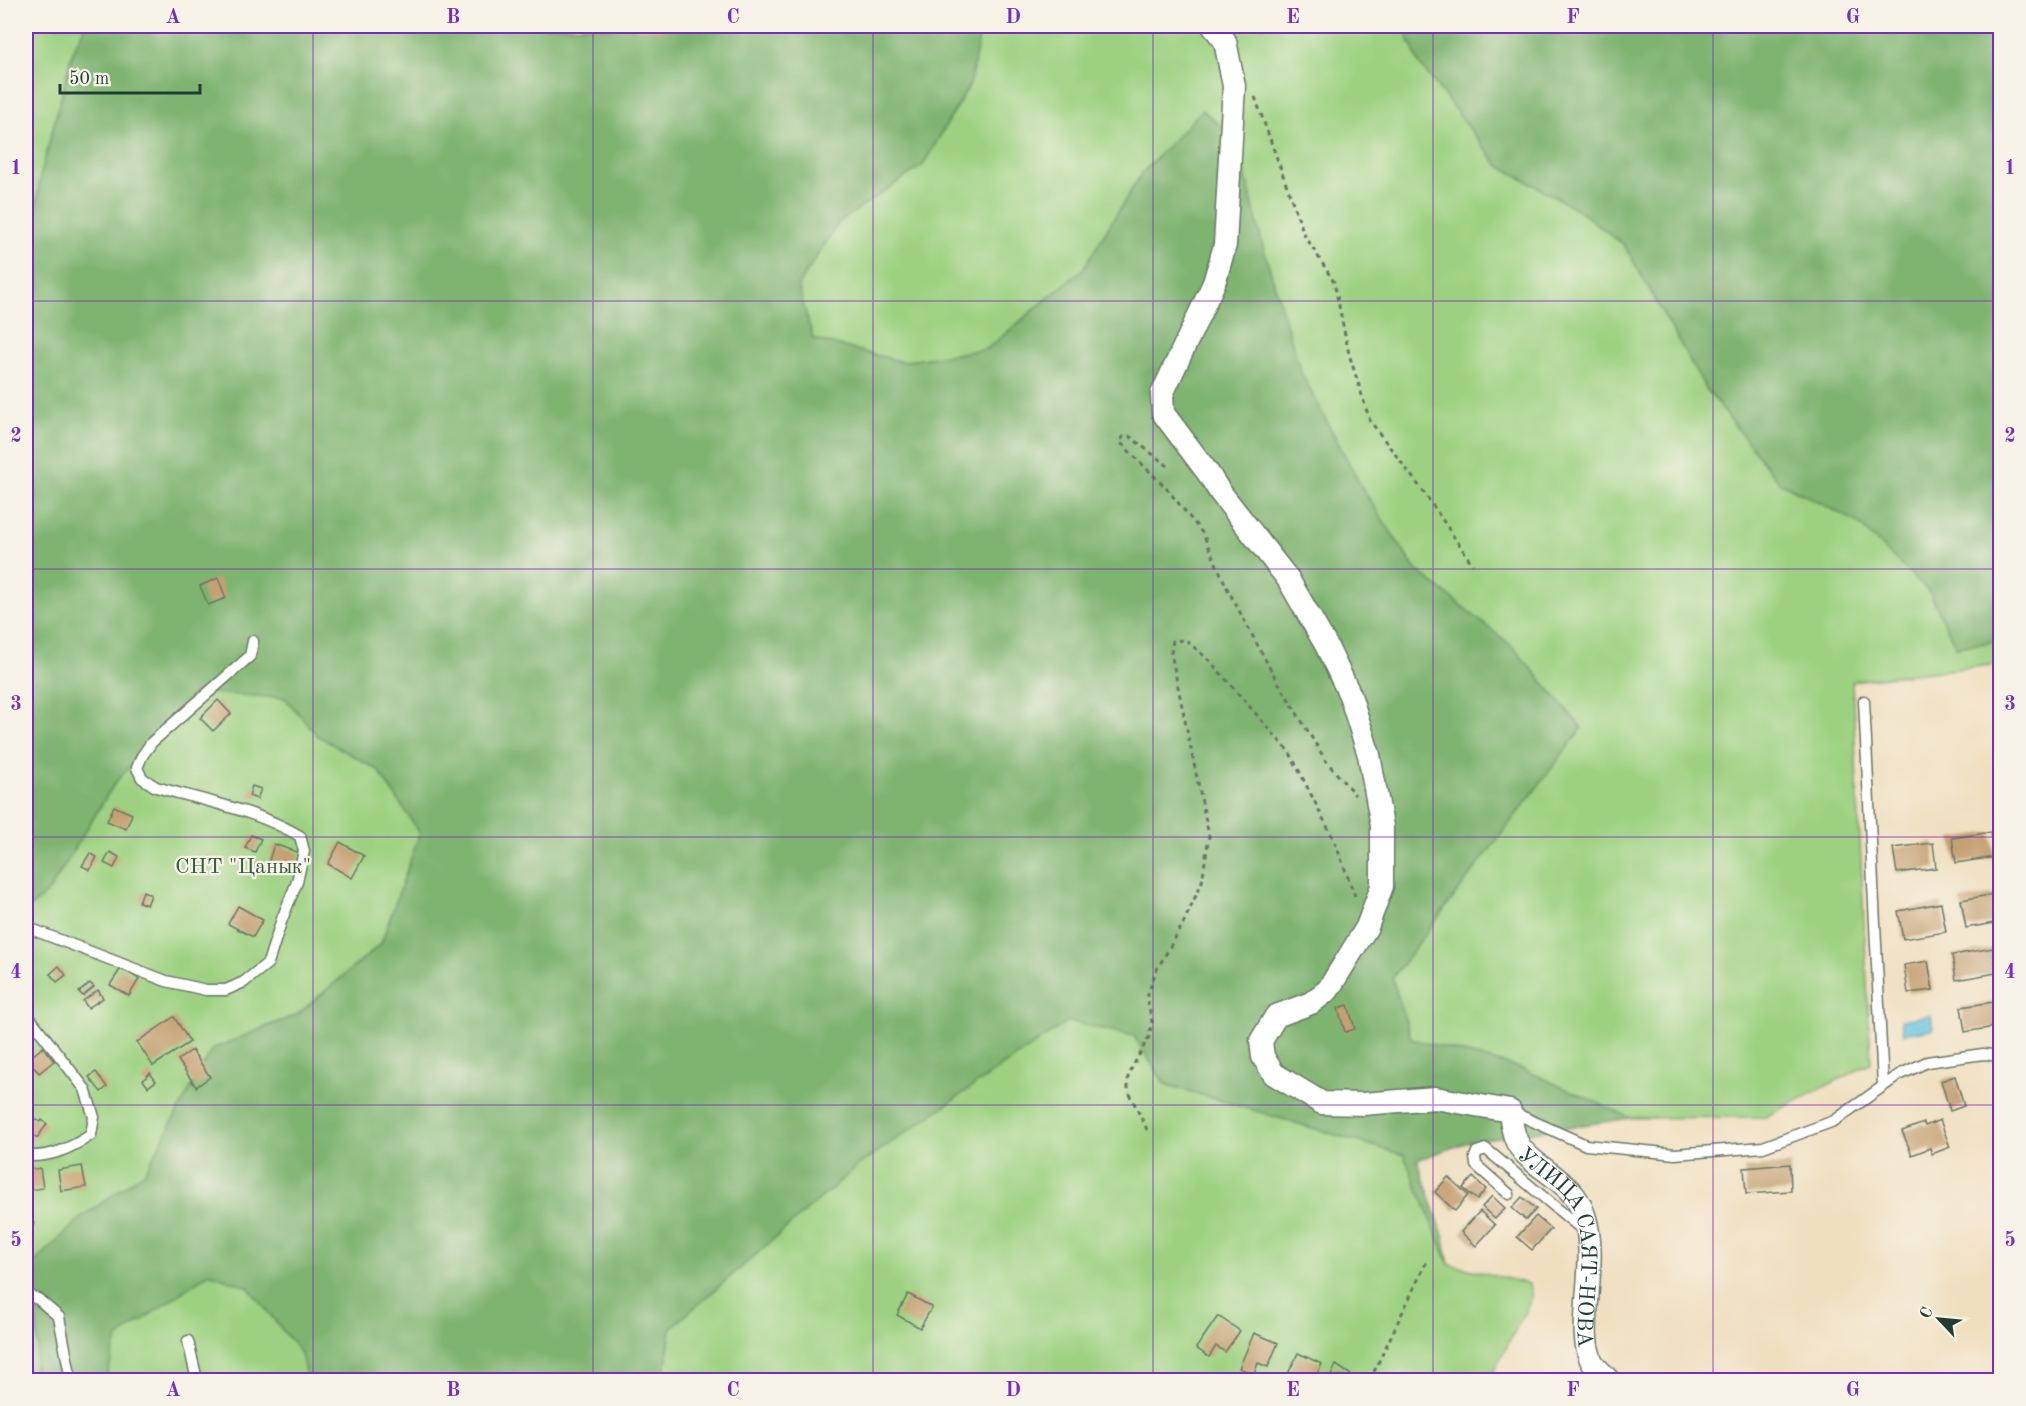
<svg xmlns="http://www.w3.org/2000/svg" width="2026" height="1406" font-family="'Old Standard TT',serif">
<rect width="100%" height="100%" fill="#f7f3e8"/>
<filter id="ink" filterUnits="userSpaceOnUse"><feTurbulence type="fractalNoise" baseFrequency=".0167" numOctaves="2"/><feDisplacementMap in="SourceGraphic" scale="12" xChannelSelector="R" yChannelSelector="G"/><feConvolveMatrix kernelMatrix="1 2 1 2 8 2 1 2 1" color-interpolation-filters="sRGB"/></filter>
<filter id="wash" filterUnits="userSpaceOnUse"><feTurbulence type="fractalNoise" baseFrequency=".008" numOctaves="4" result="noise"/><feDisplacementMap in="SourceGraphic" scale="24" xChannelSelector="R" yChannelSelector="G"/><feGaussianBlur stdDeviation="1.35" result="paint"/><feColorMatrix in="noise" values="0 0 0 0 0 0 0 0 0 0 0 0 0 0 0 0 0 1.4 0 .05"/><feComposite in="paint" operator="in"/></filter>
<g filter="url(#wash)">
<rect width="100%" height="100%" fill="#f0dfbf"/>
<!-- green -->
<g fill="#9dd181" stroke="#5e875a" stroke-width="1.5">
<path d="M26,26h59l-12,24 -33,128 -14,129z"/>
<path d="M981,26h422l16,37 79,102 79,44 47,36 81,142 74,95 78,40 73,71 26,54 44,-6v23l-148,17 19,382 -106,54 -134,1 -111,-50 -109,-29 -19,-61 190,-250 -69,-81 -98,-78 -53,-81 -61,-115 -38,-126 -26,-107 -34,-30 -61,63 -59,96 -96,80 -85,13 -89,-23 -15,-53 41,-64 84,-57 47,-81z"/>
<path d="M195,691l90,7 33,38 60,34 42,63 -39,111 -83,70 -86,35 -67,123 -63,45 -51,49 7,81 -6,33h-6v-469l23,-20 65,-107z"/>
<path d="M1068,1021l66,15 31,48 239,71 45,109 80,20 3,14 -42,81 -3,1h-823l7,-52 189,-164z"/>
<path d="M209,1273l39,14 53,66 6,27h-201l11,-42z"/>
</g>
<!-- forest -->
<g fill="#7eb36f" stroke="#4e7852" stroke-width="1.5">
<path d="M85,26h896l-11,58 -47,81 -84,57 -41,63 15,54 89,23 85,-13 96,-80 59,-96 60,-63 35,30 26,107 38,126 61,115 53,81 98,78 69,81 -190,250 19,61 109,29 111,50 -160,23 -54,19 27,77 5,27 -45,-109 -239,-71 -31,-48 -66,-15 -208,143 -189,164 -7,52h-357l-6,-27 -53,-66 -39,-14 -92,65 -11,42h-74l6,-34 -7,-80 51,-49 63,-45 67,-123 86,-35 83,-70 39,-111 -42,-63 -60,-34 -33,-38 -90,-6 -81,92 -65,107 -23,20v-604l14,-129 34,-128z"/>
<path d="M1403,26h597v615l-44,6 -26,-54 -73,-71 -78,-40 -74,-95 -81,-142 -47,-36 -79,-44 -79,-102z"/>
</g>
<!-- water -->
<path fill="#62c2e0" stroke="#40808a" stroke-width="1.5" d="M1931,1015l2,14 -30,5 -2,-14z"/>
<g id="blocks">
<!-- building -->
<g fill="#c5a072">
<path d="M637,26h26l-1,6 -25,-4z"/>
<path d="M218,578l8,20 -18,7 -8,-19z"/>
<path d="M218,700l13,14 -18,17 -13,-13z"/>
<path d="M252,786l9,3 -4,10 -8,-3z"/>
<path d="M114,806l18,8 -6,15 -19,-8z"/>
<path d="M1991,832l4,25 -39,6 -4,-25z"/>
<path d="M251,835l10,4 -6,13 -10,-4z"/>
<path d="M340,842l24,14 -12,22 -24,-14z"/>
<path d="M1933,843l3,25 -39,5 -4,-25z"/>
<path d="M274,844l26,9 -7,20 -25,-9z"/>
<path d="M110,852l9,5 -5,11 -10,-5z"/>
<path d="M90,853l7,4 -7,13 -8,-4z"/>
<path d="M143,891l8,4 -4,10 -8,-3z"/>
<path d="M2000,893v29l-34,6 -5,-28z"/>
<path d="M1941,903l5,29 -43,7 -5,-28z"/>
<path d="M238,906l25,14 -10,17 -25,-13z"/>
<path d="M1993,948l4,25 -41,7 -4,-25z"/>
<path d="M1928,961l5,29 -25,3 -4,-28z"/>
<path d="M59,966l7,9 -9,7 -7,-8z"/>
<path d="M121,968l18,11 -10,17 -19,-11z"/>
<path d="M90,983l4,4 -11,9 -4,-4z"/>
<path d="M98,990l5,8 -15,10 -5,-7z"/>
<path d="M2000,1001v25l-35,6 -4,-25z"/>
<path d="M1348,1005l7,24 -10,3 -7,-24z"/>
<path d="M174,1017l16,25 -37,24 -16,-24z"/>
<path d="M43,1047l11,14 -15,12 -12,-13z"/>
<path d="M192,1050l18,27 -14,10 -18,-27z"/>
<path d="M96,1072l11,15 -6,5 -12,-15z"/>
<path d="M150,1073l6,8 -8,6 -5,-7z"/>
<path d="M1955,1076l9,30 -14,5 -9,-30z"/>
<path d="M31,1116l9,6 2,-2 5,4 -10,14 -4,-4 -3,5 -4,-3v-12z"/>
<path d="M1940,1120l10,27 -18,7 -2,-6 -18,7 -10,-24 22,-8 1,3z"/>
<path d="M1790,1164l1,27 -45,3 -2,-26z"/>
<path d="M82,1166l4,21 -25,4 -3,-21z"/>
<path d="M40,1168l3,20 -12,2 -3,-20z"/>
<path d="M1448,1177l20,18 -13,16 -20,-19z"/>
<path d="M1473,1177l13,12 -9,11 -14,-12z"/>
<path d="M1492,1196l13,12 -10,11 -13,-12z"/>
<path d="M1522,1197l14,12 -10,11 -14,-12z"/>
<path d="M1480,1211l15,14 -19,21 -15,-14z"/>
<path d="M1536,1216l15,13 -19,21 -15,-13z"/>
<path d="M26,1220l8,3 -3,8 -5,-2z"/>
<path d="M908,1294l24,13 -12,21 -23,-13z"/>
<path d="M1218,1316l22,15 -15,21 -9,-6 -7,11 -13,-9z"/>
<path d="M1254,1333l24,10 -10,24 -10,-4 -4,11 -15,-6z"/>
<path d="M1298,1353l24,11 -8,16h-29z"/>
<path d="M1336,1365l23,15h-30z"/>
</g>
</g>
</g>
<g filter="url(#ink)">
<use href="#blocks" fill-opacity="0" stroke="#687665" stroke-width="1.5"/>
<g fill="none" stroke-linecap="round" stroke-linejoin="round">
<defs>
<g id="lane">
<path d="M1864,701l19,385"/>
<path d="M26,927l140,54 40,9h20l18,-8 24,-19 14,-44 15,-37 7,-31 -4,-15c-44,-26 -95,-35 -144,-49l-14,-9 -5,-10 5,-12 10,-14 98,-86 3,-15"/>
<path d="M26,1013l59,76 9,28 -3,18c-22,14 -39,22 -65,21"/>
<path d="M1510,1111l76,34 89,9 88,-7 71,-26 65,-46 28,-13 56,-8 17,2"/>
<path d="M1509,1194l-33,-29 -1,-8 2,-5 9,-3 98,82"/>
<path d="M26,1295l12,4 21,18 12,63"/>
<path d="M188,1341l9,39"/>
</g>
<g id="street">
<path id="s1" d="M1213,26l12,15 9,45 -9,159 -11,38 -52,111 1,19 45,60 12,19 68,87 38,66 24,50 19,60 13,71v60l-15,41 -39,63 -17,13 -35,13 -15,25 2,16 11,17 48,29 41,1 72,-6 75,13c1,10 2,21 7,31 14,27 56,36 67,73 9,27 5,57 3,86 -1,20 -4,40 4,59 3,7 12,14 17,20"/>
</g>
</defs>
<!-- lane casing -->
<use href="#lane" stroke="#687665" stroke-width="13"/>
<!-- street casing -->
<use href="#street" stroke="#687665" stroke-width="25"/>
<!-- path -->
<g stroke="#687665" stroke-width="3" stroke-dasharray="4.5 4.5" stroke-linecap="butt">
<path d="M1255,97l49,137 30,48 15,72 21,67 53,70 50,74"/>
<path d="M1168,466l-39,-30 -6,1 -3,5 48,48 35,44 25,56 44,82 54,89 29,34"/>
<path d="M1147,1130l-19,-40v-15l21,-38 3,-15 -5,-25 9,-26 27,-47 19,-42 7,-46 -38,-183 2,-12 13,-1 24,21 80,92 44,87 21,56"/>
<path d="M1370,1380l57,-119"/>
</g>
<!-- lane -->
<use href="#lane" stroke="#fff" stroke-width="10"/>
<!-- street -->
<use href="#street" stroke="#fff" stroke-width="22"/>
</g>
</g>
<!-- grid -->
<path fill="none" stroke="#7b2cbf" stroke-width="1.5" stroke-opacity="0.55" d="M313,26v1354M593,26v1354M873,26v1354M1153,26v1354M1433,26v1354M1713,26v1354M26,301h1974M26,569h1974M26,837h1974M26,1105h1974"/>
<g text-anchor="middle" stroke-width="4.5" stroke-linejoin="round" paint-order="stroke">
<!-- park labels -->
<g font-size="22" fill="#385b43" stroke="#f7f3e8">
<text x="243" y="873">СНТ "Цанык"</text>
</g>
<!-- street labels -->
<g font-size="22" fill="#1f3d34" stroke="#f7f3e8">
<text dy="8" stroke="none"><textPath href="#s1" startOffset="1581">УЛИЦА САЯТ-НОВА</textPath></text>
</g>
</g>
<!-- margin -->
<rect width="2026" height="1406" fill="none" stroke="#f7f3e8" stroke-width="66"/>
<!-- north arrow -->
<g transform="translate(1939 1319) rotate(296)" stroke="#f7f3e8" stroke-width="4.5" paint-order="stroke">
<path d="M0-4.5L10 22L0 15L-10 22Z" fill="#1f3d34"/>
<text y="-9" font-size="16" font-weight="bold" text-anchor="middle" fill="#1f3d34">С</text>
</g>
<!-- scale -->
<path d="M60 84v9h140v-9" fill="none" stroke="#1f3d34" stroke-width="3"/>
<text x="69" y="84" font-size="18" fill="#1f3d34" stroke="#f7f3e8" stroke-width="4.5" paint-order="stroke">50 m</text>
<rect x="33" y="33" width="1960" height="1340" fill="none" stroke="#7b2cbf" stroke-width="2"/>
<g font-size="20" text-anchor="middle" font-weight="bold" fill="#7b2cbf">
<text x="173" y="23">A</text>
<text x="453" y="23">B</text>
<text x="733" y="23">C</text>
<text x="1013" y="23">D</text>
<text x="1293" y="23">E</text>
<text x="1573" y="23">F</text>
<text x="1853" y="23">G</text>
<text x="16" y="174">1</text>
<text x="2010" y="174">1</text>
<text x="16" y="442">2</text>
<text x="2010" y="442">2</text>
<text x="16" y="710">3</text>
<text x="2010" y="710">3</text>
<text x="16" y="978">4</text>
<text x="2010" y="978">4</text>
<text x="16" y="1246">5</text>
<text x="2010" y="1246">5</text>
<text x="173" y="1396">A</text>
<text x="453" y="1396">B</text>
<text x="733" y="1396">C</text>
<text x="1013" y="1396">D</text>
<text x="1293" y="1396">E</text>
<text x="1573" y="1396">F</text>
<text x="1853" y="1396">G</text>
</g>
</svg>
